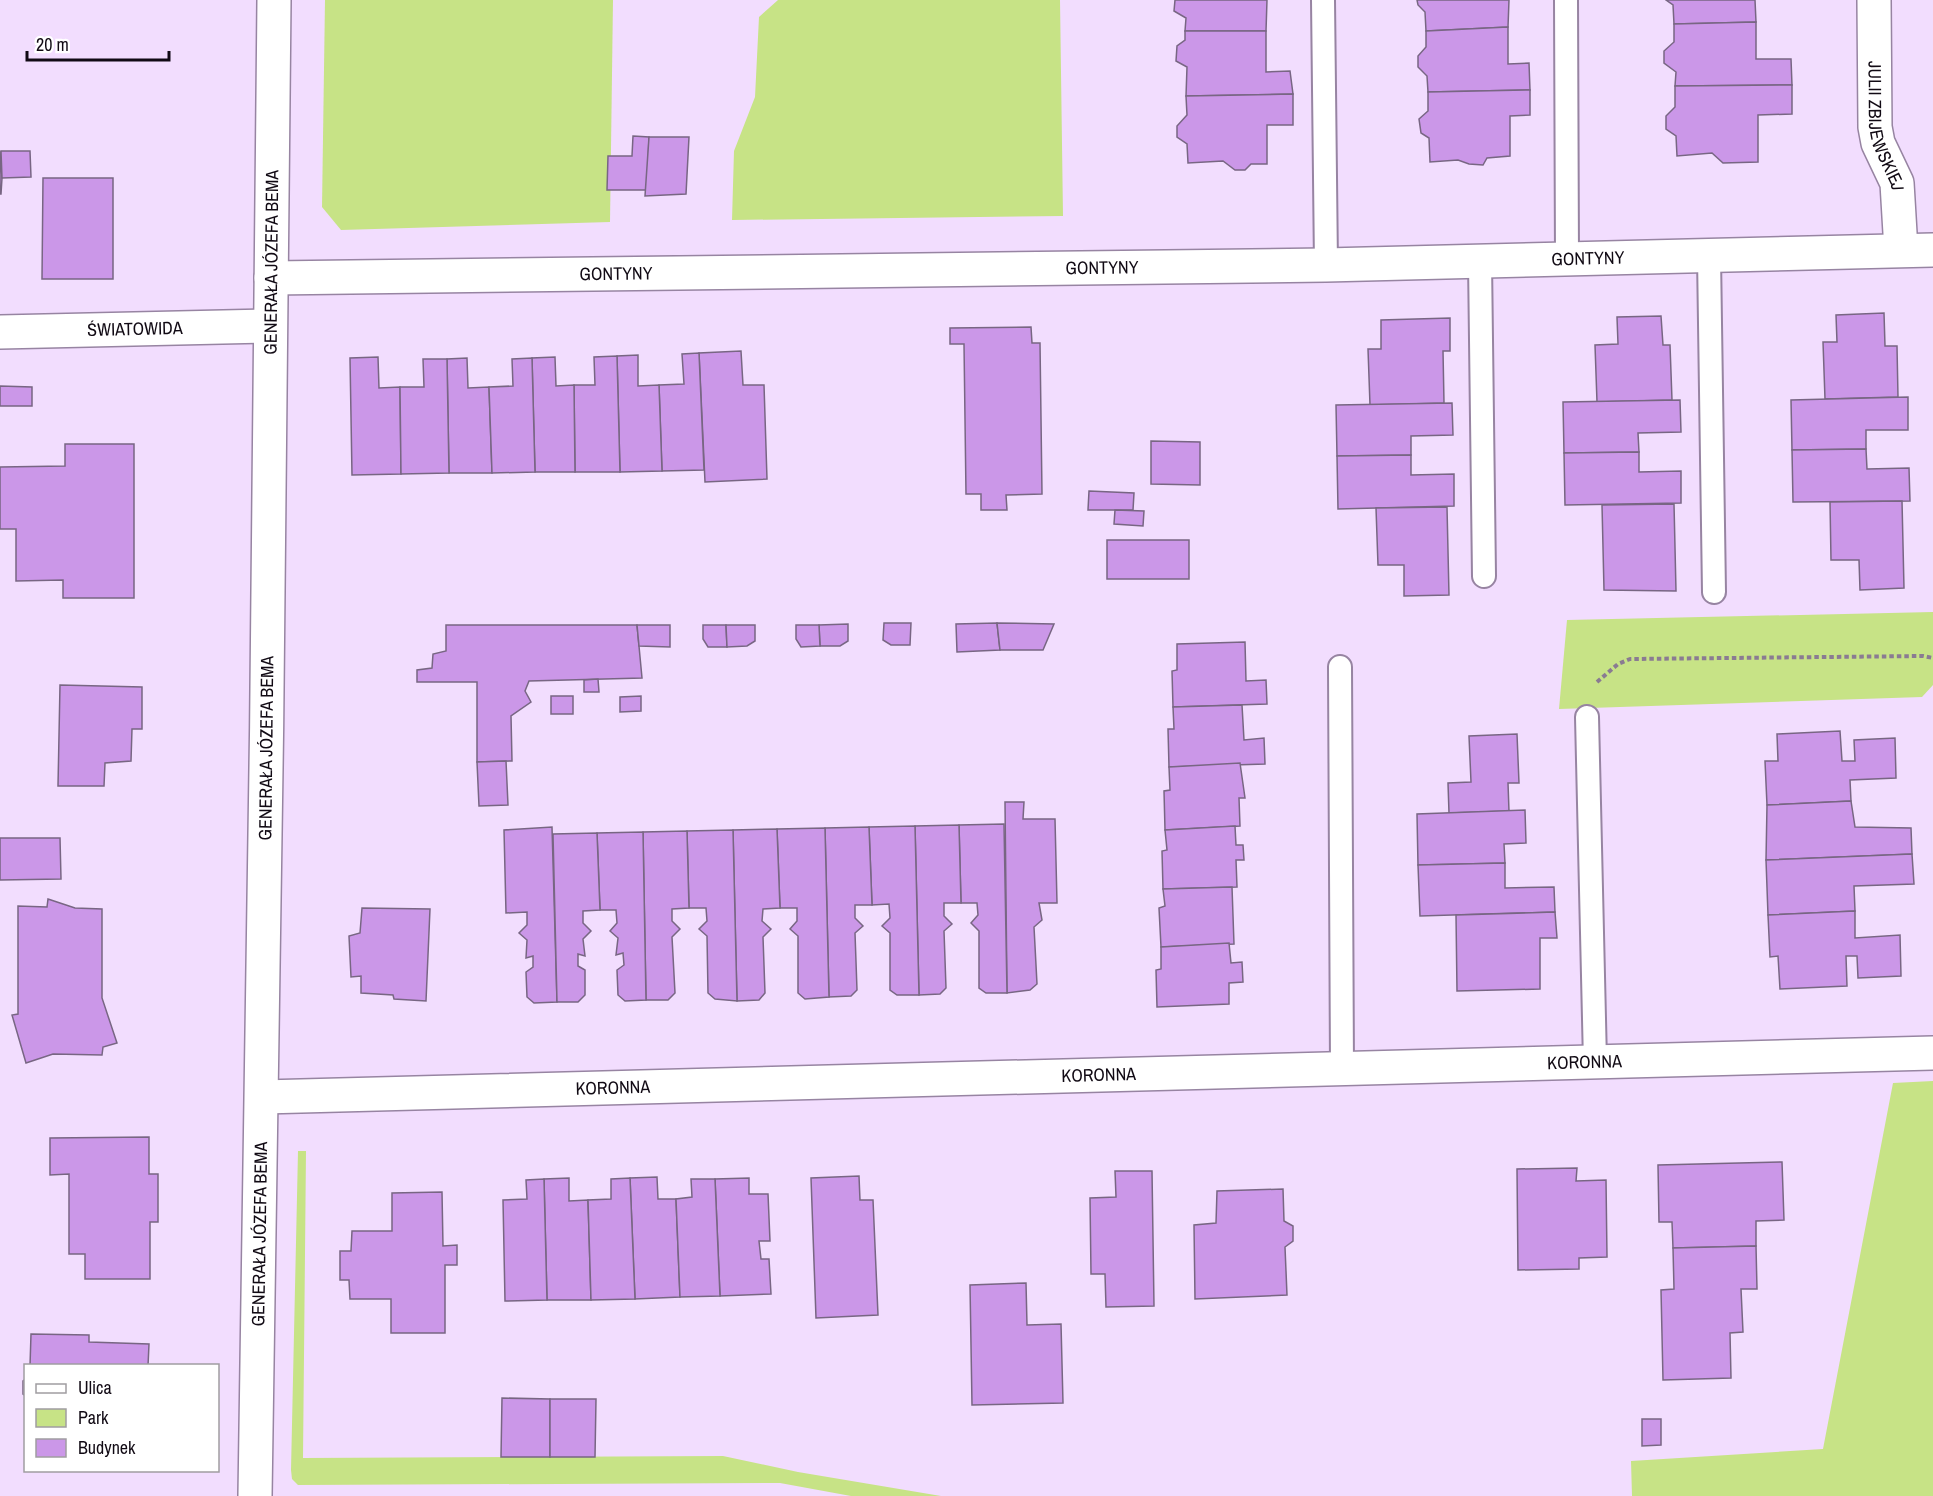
<svg xmlns="http://www.w3.org/2000/svg" width="1933" height="1496" font-family="'Archivo Narrow',sans-serif">
<rect width="100%" height="100%" fill="#f2ddfe"/>
<!-- green -->
<g fill="#c7e386">
<path d="M325,0h288l-3,222 -269,8 -19,-23z"/>
<path d="M778,0h282l3,216 -331,4 2,-69 21,-54 4,-80z"/>
<path d="M1933,612v73l-11,12 -363,12 8,-89z"/>
<path d="M1933,1081v415h-301l-1,-35 192,-12 70,-366z"/>
<path d="M298,1151h8l-3,307 420,-2 75,16 143,24h-90l-71,-13 -482,2 -6,-6 -1,-9z"/>
</g>
<!-- building -->
<g fill="#cb97e8" stroke="#786683" stroke-width="1.5">
<path d="M1175,0h92l-1,31h-81l1,-13 -12,-7z"/>
<path d="M1417,0h92l-1,27 -82,4 -1,-19 -7,-7z"/>
<path d="M1666,0h89l1,22 -82,2 -1,-19z"/>
<path d="M1756,22v37h35l1,26 -117,1 1,-14 -12,-9v-12l10,-9v-18z"/>
<path d="M1508,27v37l21,-1 1,27 -102,2 -1,-16 -9,-9v-11l8,-9v-16z"/>
<path d="M1185,31h81v41l24,-1 3,23 -107,2 1,-29 -11,-6 1,-15 8,-6z"/>
<path d="M1792,85v29l-34,1v47l-35,1 -11,-10 -35,3 -1,-20 -10,-7v-13l9,-9v-21z"/>
<path d="M1530,90v25l-20,1v40l-23,2 -4,7 -14,-1 -11,-4 -28,2 -1,-24 -8,-5 -2,-14 9,-8v-19z"/>
<path d="M1293,94v31h-26v39h-16l-6,6h-10l-12,-9 -35,2 -1,-19 -10,-7v-11l10,-11 -1,-19z"/>
<path d="M633,136l16,1 -2,53h-40l1,-34h24z"/>
<path d="M649,137h40l-3,57 -41,2z"/>
<path d="M0,151l2,27 -1,16h-1z"/>
<path d="M1,151h29l1,26 -29,1z"/>
<path d="M43,178h70v101h-71z"/>
<path d="M1884,313l1,33h12l1,51 -73,2 -2,-57h14l-1,-27z"/>
<path d="M1661,316l2,29h7l2,55 -75,2 -2,-57 23,-1 -1,-27z"/>
<path d="M1450,318v33h-7l1,52 -74,2 -2,-56h13v-29z"/>
<path d="M1031,327l1,16h8l2,151 -36,1 1,15h-26v-16h-15l-2,-150h-14v-16z"/>
<path d="M741,351l2,34h21l3,94 -62,3 -6,-129z"/>
<path d="M699,353l5,117 -42,1 -3,-86 25,-1 -2,-30z"/>
<path d="M638,355v31l21,-1 3,86 -42,1 -3,-116z"/>
<path d="M617,356l3,116h-45l-1,-87h21l-1,-28z"/>
<path d="M378,357l1,31 21,-1 1,87 -49,1 -2,-117z"/>
<path d="M555,357l1,29 18,-1 1,87h-40l-3,-114z"/>
<path d="M467,358l1,30 21,-1 3,86h-43l-2,-114z"/>
<path d="M532,358l3,114 -43,1 -3,-86 24,-1 -1,-27z"/>
<path d="M423,359h24l2,114 -48,1 -1,-87h24z"/>
<path d="M0,386l32,1v19h-32z"/>
<path d="M1908,397v33h-42v19l-74,1 -1,-50z"/>
<path d="M1680,400l1,32 -43,1 1,19 -75,1 -1,-51z"/>
<path d="M1452,403l1,32 -42,1v19l-74,1 -1,-51z"/>
<path d="M1151,441l49,1v43l-49,-1z"/>
<path d="M65,444h69v154h-71v-18l-47,1v-52h-16v-62l65,-1z"/>
<path d="M1866,449l1,20 42,-1 1,33 -117,1 -1,-52z"/>
<path d="M1639,452v20l42,-1v32l-116,2 -1,-52z"/>
<path d="M1411,455v20l43,-1v32l-116,3 -1,-53z"/>
<path d="M1089,491l45,2 -1,17h-45z"/>
<path d="M1902,501l2,87 -44,2 -1,-30h-28l-1,-58z"/>
<path d="M1674,504l2,87 -72,-1 -2,-85z"/>
<path d="M1447,507l2,88 -45,1v-31h-26l-2,-57z"/>
<path d="M1115,510l29,1 -1,15 -29,-2z"/>
<rect x="1107" y="540" width="82" height="39"/>
<path d="M884,623h27l-1,22h-19l-8,-5z"/>
<path d="M997,623l3,27 -43,2 -1,-28z"/>
<path d="M997,623l57,1 -11,26h-43z"/>
<path d="M848,624v17l-8,5h-20l-1,-21z"/>
<path d="M446,625h191l5,53 -113,3 -4,10 6,11 -20,14 1,45 -35,1v-80h-60v-12l15,-2 1,-14 13,-3z"/>
<path d="M637,625h33v22l-31,-1z"/>
<path d="M703,625h23l1,22h-19l-5,-8z"/>
<path d="M726,625h29v16l-8,5 -20,1z"/>
<path d="M796,625h23l1,21 -19,1 -5,-8z"/>
<path d="M1245,642l1,39 20,-1 1,24 -94,3 -1,-36 5,-1v-26z"/>
<path d="M598,679l1,13h-15v-12z"/>
<path d="M60,685l82,2v42h-10l-1,32 -26,2 -1,23h-46z"/>
<rect x="551" y="696" width="22" height="18"/>
<path d="M641,696v15l-21,1v-15z"/>
<path d="M1242,705l2,35 20,-2 1,26 -96,3 -1,-38h6l-1,-22z"/>
<path d="M1840,731l2,30h13l-1,-21 41,-2 1,40 -46,2 1,21 -84,4 -2,-44h13l-1,-27z"/>
<path d="M1517,734l2,49h-11l1,28 -60,2 -1,-30 23,-1 -2,-46z"/>
<path d="M506,761l2,44 -29,1 -2,-44z"/>
<path d="M1240,763l5,35h-6l1,28 -75,4 -1,-39 6,-1 -1,-23z"/>
<path d="M1851,801l4,26 56,1 1,26 -146,6 1,-55z"/>
<path d="M1005,802h19l-1,17h32l2,84h-18l3,17 -8,7 3,57 -7,6 -23,3z"/>
<path d="M1525,810l1,33 -22,1 1,19 -87,2 -1,-51z"/>
<path d="M1004,824l3,169h-21l-7,-5v-57l-8,-8 7,-8 -1,-12h-16l-2,-78z"/>
<path d="M959,825l2,78h-17v13l8,8 -8,7 2,57 -6,6 -21,1 -4,-169z"/>
<path d="M915,826l4,169h-22l-7,-5v-57l-8,-7 8,-8 -1,-14 -17,1 -3,-78z"/>
<path d="M1235,826l1,19h7l1,15h-8l1,27 -74,2 -1,-38 5,-1 -2,-20z"/>
<path d="M552,827l5,175 -23,1 -7,-6 -1,-25 7,-5v-11l-7,2 1,-18 -8,-7 8,-8v-13l-21,1 -2,-83z"/>
<path d="M869,827l3,78h-17v13l8,8 -8,7 2,57 -6,6 -22,1 -4,-169z"/>
<path d="M825,828l4,169 -24,2 -7,-6v-57l-8,-7 7,-8v-13h-17l-3,-79z"/>
<path d="M777,829l3,79 -17,1 -1,12 9,8 -8,8 2,56 -6,7 -22,1 -4,-171z"/>
<path d="M733,830l4,171 -22,-2 -7,-6 -1,-57 -8,-7 8,-8 -1,-13h-17l-2,-77z"/>
<path d="M687,831l2,77 -17,1v12l8,8 -8,8 3,56 -7,7h-22l-3,-168z"/>
<path d="M643,832l3,168 -21,1 -7,-6 -1,-25 7,-5 -1,-12 -7,2 2,-17 -8,-7 7,-8 -1,-13h-16l-3,-77z"/>
<path d="M597,833l3,77 -17,1v12l8,8 -8,8 2,17 -7,-2v12l7,4v25l-7,7h-21l-4,-168z"/>
<path d="M0,838h60l1,41 -61,1z"/>
<path d="M1912,854l2,30 -60,2 1,25 -87,4 -2,-55z"/>
<path d="M1505,863v25l49,-1 1,25 -135,4 -2,-51z"/>
<path d="M1232,887l2,57 -73,3 -2,-39 6,-2 -2,-17z"/>
<path d="M48,899l27,9 27,1v89l15,45 -14,4 -1,8 -49,-1 -27,9 -14,-48 6,-1v-108l29,1z"/>
<path d="M362,908l68,1 -4,92 -32,-2 -1,-4 -32,-2v-17l-10,1 -2,-41 11,-3z"/>
<path d="M1855,911v27l45,-3 1,41 -43,2 -1,-22h-11l1,30 -67,3 -2,-33 -8,1 -2,-42z"/>
<path d="M1555,912l2,26h-17v51l-83,2 -1,-76z"/>
<path d="M1229,943l2,20 11,-1 1,20 -14,1v21l-72,3 -1,-37 5,-1v-22z"/>
<path d="M149,1137v37h9v48h-8v57h-65v-25h-16v-80l-19,1v-37z"/>
<path d="M1782,1162l2,58 -28,1v25l-83,2 -1,-26h-13l-1,-57z"/>
<path d="M1577,1168l-1,13 30,-1 1,77 -28,1v11l-61,1 -1,-101z"/>
<path d="M1115,1171h37l2,135 -48,1 -1,-33h-14l-1,-76 26,-1z"/>
<path d="M859,1176l1,24h13l5,115 -62,3 -5,-140z"/>
<path d="M657,1177l1,22h18l4,98 -45,2 -5,-121z"/>
<path d="M569,1178v23l19,-1 3,100h-44l-3,-121z"/>
<path d="M630,1178l5,121 -44,1 -3,-100 23,-1v-20z"/>
<path d="M749,1178v16h19l2,47h-11l2,18h8l2,35 -51,2 -5,-117z"/>
<path d="M544,1179l3,121 -42,1 -2,-101 24,-1 -1,-19z"/>
<path d="M691,1179h24l5,117 -40,1 -4,-98 16,-2z"/>
<path d="M1283,1189l1,32 9,5v15l-8,6 2,48 -92,4 -1,-74 22,-2 1,-32z"/>
<path d="M442,1192l1,54 14,-1v20h-12v68h-54v-34h-41l-1,-19h-9v-29h11l1,-20h40v-38z"/>
<path d="M1756,1246l1,43h-16l2,43 -13,1 1,45 -68,2 -2,-90 13,-1 -1,-41z"/>
<path d="M1026,1283l1,42 34,-1 2,79 -91,2 -2,-120z"/>
<path d="M31,1334l58,1v7l60,2 -1,22h-118z"/>
<path d="M26,1379v17l-3,-2v-13z"/>
<path d="M502,1398l48,1v58h-49z"/>
<path d="M550,1399h46l-1,58h-45z"/>
<path d="M1642,1419h19v26l-19,1z"/>
</g>
<g fill="none" stroke-linecap="round" stroke-linejoin="round">
<defs>
<g id="lane">
<path d="M1323,0l3,265"/>
<path d="M1566,0l1,259"/>
<path d="M1709,256l5,336"/>
<path d="M1480,261l4,315"/>
<path d="M1340,667l2,402"/>
<path d="M1587,717l8,345"/>
</g>
<g id="street">
<path id="s1" d="M1874,0l1,127 3,16 19,40 4,67"/>
<path id="s2" d="M271,278l1055,-13 607,-15"/>
<path id="s3" d="M0,332l269,-6"/>
<path id="s4" d="M263,1097l1670,-44"/>
<path id="s5" d="M255,1496c10,-499 14,-997 19,-1496"/>
</g>
</defs>
<!-- lane casing -->
<use href="#lane" stroke="#9784a2" stroke-width="26"/>
<!-- street casing -->
<use href="#street" stroke="#9784a2" stroke-width="36"/>
<!-- path -->
<path stroke="#8a7b92" stroke-width="4" stroke-dasharray="4.5 3" stroke-linecap="butt" d="M1597,682l21,-18 12,-5 293,-3 10,2"/>
<!-- lane -->
<use href="#lane" stroke="#fff" stroke-width="22"/>
<!-- street -->
<use href="#street" stroke="#fff" stroke-width="33"/>
</g>
<g text-anchor="middle" stroke-width="6" stroke-linejoin="round" paint-order="stroke">
<!-- street labels -->
<g font-size="18" fill="#110a14" stroke="#fff">
<text dy="6" stroke="none"><textPath href="#s1" startOffset="128">JULII ZBIJEWSKIEJ</textPath></text>
<text dy="6" stroke="none"><textPath href="#s2" startOffset="1317">GONTYNY</textPath></text>
<text dy="6" stroke="none"><textPath href="#s5" startOffset="1234">GENERAŁA JÓZEFA BEMA</textPath></text>
<text dy="6" stroke="none"><textPath href="#s2" startOffset="831">GONTYNY</textPath></text>
<text dy="6" stroke="none"><textPath href="#s2" startOffset="345">GONTYNY</textPath></text>
<text dy="6" stroke="none"><textPath href="#s3" startOffset="135">ŚWIATOWIDA</textPath></text>
<text dy="6" stroke="none"><textPath href="#s5" startOffset="748">GENERAŁA JÓZEFA BEMA</textPath></text>
<text dy="6" stroke="none"><textPath href="#s4" startOffset="1322">KORONNA</textPath></text>
<text dy="6" stroke="none"><textPath href="#s4" startOffset="836">KORONNA</textPath></text>
<text dy="6" stroke="none"><textPath href="#s4" startOffset="350">KORONNA</textPath></text>
<text dy="6" stroke="none"><textPath href="#s5" startOffset="262">GENERAŁA JÓZEFA BEMA</textPath></text>
</g>
</g>
<!-- legend -->
<rect x="24" y="1364" width="195" height="108" fill="#ffffff" stroke="#a09da1" stroke-width="1.5"/>
<rect x="36" y="1384" width="30" height="9" fill="#ffffff" stroke="#a09da1" stroke-width="1.5"/>
<text x="78" y="1394" font-size="18" fill="#110a14">Ulica</text>
<rect x="36" y="1409" width="30" height="18" fill="#c7e386" stroke="#a09da1" stroke-width="1.5"/>
<text x="78" y="1424" font-size="18" fill="#110a14">Park</text>
<rect x="36" y="1439" width="30" height="18" fill="#cb97e8" stroke="#a09da1" stroke-width="1.5"/>
<text x="78" y="1454" font-size="18" fill="#110a14">Budynek</text>
<!-- scale -->
<path d="M27 51v9h142v-9" fill="none" stroke="#110a14" stroke-width="3"/>
<text x="36" y="51" font-size="18" fill="#110a14" stroke="#ffffff" stroke-width="4.5" paint-order="stroke">20 m</text>
</svg>
